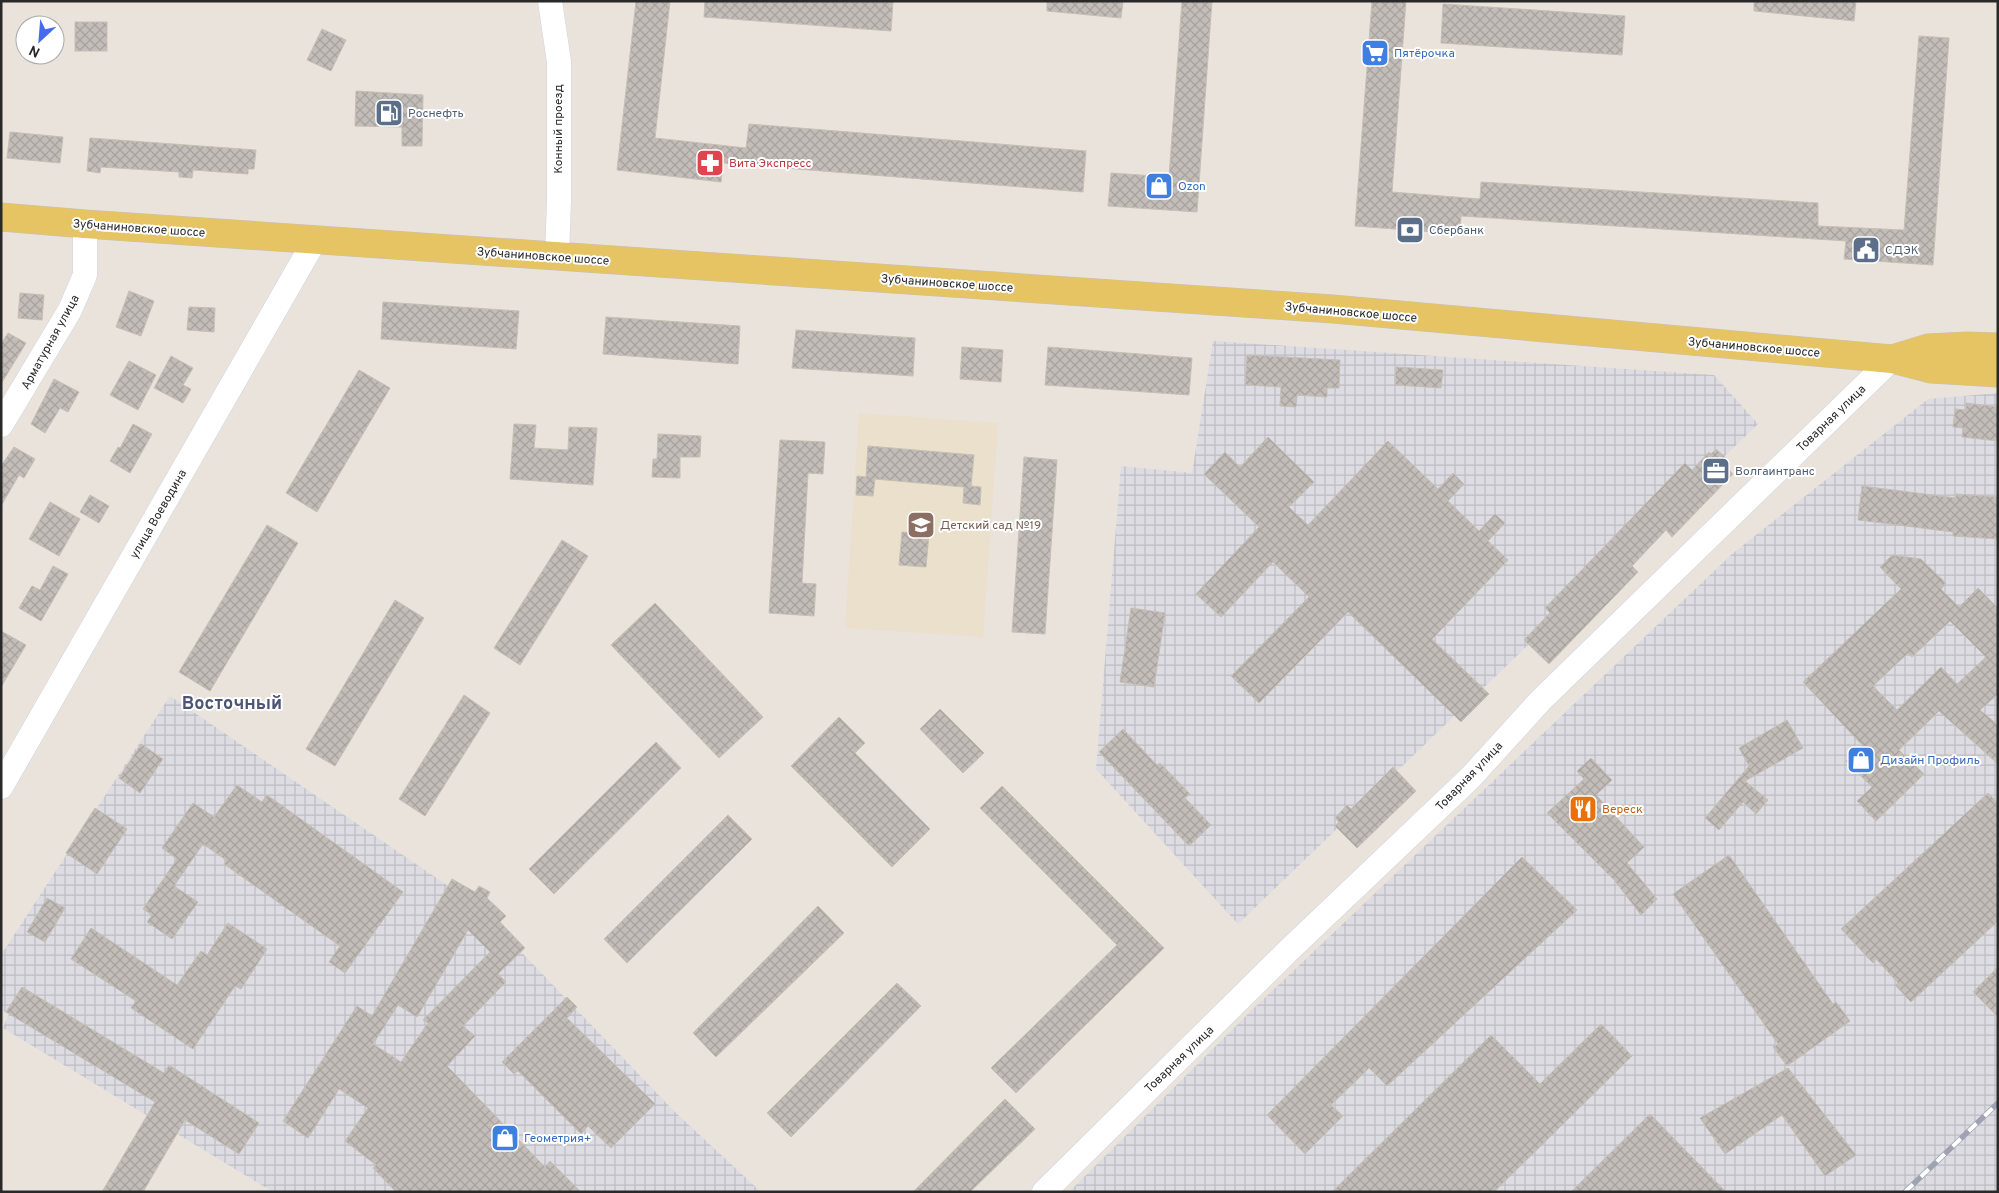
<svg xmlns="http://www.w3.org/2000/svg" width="1999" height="1193" font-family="Overpass,sans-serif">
<defs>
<pattern id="industrial-grid" width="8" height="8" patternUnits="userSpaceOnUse" patternTransform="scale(1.25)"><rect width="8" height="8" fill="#dddce3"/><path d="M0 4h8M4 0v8" fill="none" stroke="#bebdc3"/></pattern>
<pattern id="building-cross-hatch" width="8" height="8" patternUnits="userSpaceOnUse" patternTransform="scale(1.25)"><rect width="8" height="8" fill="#c2bdb8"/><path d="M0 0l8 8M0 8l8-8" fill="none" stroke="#a7a29e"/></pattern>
</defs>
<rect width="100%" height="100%" fill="#eae3db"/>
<!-- industrial -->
<g fill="url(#industrial-grid)">
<path d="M1213,341l501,34 44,49 -520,500 -142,-155 25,-303 71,7z"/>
<path d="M1998,393v799h-929l183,-182 480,-456 196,-155z"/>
<path d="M170,696l306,209 198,206 87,81h-488l-270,-164 6,-14 -8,-4v-55z"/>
</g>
<!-- education -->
<path fill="#ebe0cc" d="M859,413l139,10 -15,214 -138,-9z"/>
<!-- building -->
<g fill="url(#building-cross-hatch)" stroke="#c5bfb5" fill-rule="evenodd">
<path d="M636,1h34l-15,137 91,10 3,-24 337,27 -3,41 -360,-29 -2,19 -104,-12z"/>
<path d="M705,1h188l-2,30 -187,-14z"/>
<path d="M1047,1h76l-2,17 -74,-7z"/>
<path d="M1182,1h30l-15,211 -89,-6 3,-33 58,4z"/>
<path d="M1372,1h34l-14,191 88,7 1,-17 337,21v23l86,4 15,-194 30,2 -16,227 -89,-6 2,-18 -385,-25 -1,18 -105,-8z"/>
<path d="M1754,1h102l-2,20 -100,-10z"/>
<path d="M1443,4l182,12 -3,39 -181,-12z"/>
<rect x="75" y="22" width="32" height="29"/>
<path d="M322,29l24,11 -15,31 -24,-11z"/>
<path d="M356,91l67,4 -1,51h-20v-19l-47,-1z"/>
<path d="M10,132l53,5 -3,26 -53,-5z"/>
<path d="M90,138l166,12 -2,19h-6v5l-55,-4 -1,8 -13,-1v-5l-78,-5 -1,6 -13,-2z"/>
<path d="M129,291l25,10 -13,35 -25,-9z"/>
<path d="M20,293l24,2 -2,25 -24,-2z"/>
<path d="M383,302l136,9 -3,38 -135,-10z"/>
<path d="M189,307l26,1 -1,24 -27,-2z"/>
<path d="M606,317l134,9 -2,38 -135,-10z"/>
<path d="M796,330l119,8 -2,38 -121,-8z"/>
<path d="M8,333l18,10 -25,41v-40z"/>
<path d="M962,347l41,3 -2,32 -41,-3z"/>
<path d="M1048,347l144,11 -3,37 -144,-10z"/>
<path d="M1247,355l93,5 -1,28h-12v9l-30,-2 -1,12 -16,-1 1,-19 -36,-2z"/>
<path d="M171,356l22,12 -10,17 8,4 -8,14 -29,-15z"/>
<path d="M129,361l27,14 -18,35 -28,-15z"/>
<path d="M1396,367l47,3 -2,18 -46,-3z"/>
<path d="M359,370l31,18 -73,124 -31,-19z"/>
<path d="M54,379l25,13 -11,20 -8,-4 -15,25 -14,-9z"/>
<path d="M1966,403l32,4v34l-36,-4 1,-9 -10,-1 2,-18 11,1z"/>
<path d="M133,424l19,10 -22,39 -20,-12 8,-14 2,1z"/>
<path d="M514,424l22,1 -2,23 34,2 1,-23 28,1 -4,57 -83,-6z"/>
<path d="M658,434l43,2 -1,21h-20v21l-28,-1 1,-18h4z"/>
<path d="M1268,437l46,45 -25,25 19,18 80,-84 50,48 15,-16 11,11 -16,17 31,30 16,-17 10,9 -17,18 20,19 -76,79 57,55 -28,28 -113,-110 -89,91 -28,-27 78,-79 -36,-35 -52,55 -25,-23 63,-67 -55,-53 21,-22 15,15z"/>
<path d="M780,440l45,2 -2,32 -15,-1 -6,110 14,1 -2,32 -45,-3z"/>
<path d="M868,446l106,9 -3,31 10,1 -1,18 -17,-2 1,-16 -89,-8 -2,17 -17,-1 1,-19 9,1z"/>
<path d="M14,447l21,12 -11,19 -5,-3 -18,31v-40z"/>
<path d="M1716,449l10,9 -4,5 11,11 -61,63 -6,-7 -34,36 6,6 -89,92 -25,-24 26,-27 -5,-5 140,-145 7,7 17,-18 2,2z"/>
<path d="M1024,457l33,3 -12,174 -33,-2z"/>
<path d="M1862,486l94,12v-4l42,3v42l-45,-3v-4l-95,-12z"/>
<path d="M90,495l19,11 -10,17 -19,-11z"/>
<path d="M50,502l30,17 -21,37 -30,-17z"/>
<path d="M267,525l31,18 -88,148 -31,-19z"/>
<path d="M902,532l27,2 -3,33 -27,-2z"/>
<path d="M562,540l26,16 -68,109 -26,-17z"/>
<path d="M1892,555l29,4 25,24 -5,6 18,18 19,-19 20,20v86l-18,16 18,15v39l-59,-53 -40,39 25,24 -48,47 -19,-20 15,-14 -26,-26 16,-16 -59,-63 98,-93 -21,-22zM1950,621l36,36 -29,27 -16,-17 -44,43 -24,-24 35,-33 4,4z"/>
<path d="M53,566l15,8 -27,47 -22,-13 13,-22 8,4z"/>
<path d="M395,600l29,18 -89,148 -29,-17z"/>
<path d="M655,603l108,114 -44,41 -108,-113z"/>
<path d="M1131,608l34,5 -11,74 -34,-5z"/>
<path d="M1,631l25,14 -25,42z"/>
<path d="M464,695l26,18 -65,103 -26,-17z"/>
<path d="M940,709l44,44 -21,20 -43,-44z"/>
<path d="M839,717l26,26 -10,10 75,76 -38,38 -101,-101z"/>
<path d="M1787,720l16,28 -58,33 23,19 -12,14 -13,-12 -24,28 -14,-12 44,-52 -10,-18z"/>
<path d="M1123,729l34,36 3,-2 30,31 -5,4 26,27 -22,21 -90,-94z"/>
<path d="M656,742l25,26 -127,126 -25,-25z"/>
<path d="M141,744l22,15 -23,34 -21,-15z"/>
<path d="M1591,758l21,22 -16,15 48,52 -17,16 30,36 -16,16 -26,-34 -68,-68 37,-34 -7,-8z"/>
<path d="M1393,767l23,24 -59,57 -22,-22 4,-4 -4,-4 12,-13 4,4z"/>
<path d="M237,785l25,17 5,-7 136,97 -58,81 -16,-11 11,-16 -116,-82 2,-4 -23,-16 -29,42 24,16 -26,37 -25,-17 5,-7 -9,-6 34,-50 -15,-11 31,-45 21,14z"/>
<path d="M1002,786l162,162 -148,145 -25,-25 126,-123 -137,-137z"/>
<path d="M1988,793l10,10v118l-87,81 -16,-17 3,-2 -22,-24 -3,4 -32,-34z"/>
<path d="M95,808l32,21 -30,45 -31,-21z"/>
<path d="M728,815l24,24 -125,124 -23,-24z"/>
<path d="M1729,855l104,149 3,-2 14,19 -63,45 -14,-19 5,-3 -105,-150z"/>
<path d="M1522,857l55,53 -190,176 -18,-18 -38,37 12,11 -38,38 -38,-39z"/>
<path d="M452,879l23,13 4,-6 11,6 -3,6 19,18 -6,6 25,26 -27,26 8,8 -43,44 12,10 -28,30 98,101 5,-6 31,31h-185l-23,-24 3,-3 -31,-24 23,-33 -29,-19 -31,49 -25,-17 74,-115 15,10zM468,930l22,22 -67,68 5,3 -27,39 -28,-18 25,-39 19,12z"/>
<path d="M47,898l18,10 -20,34 -18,-10z"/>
<path d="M818,906l26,27 -128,124 -23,-24z"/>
<path d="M228,923l39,26 -26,40 -6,-3 -42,63 -62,-41 5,-7 -65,-42 20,-31 86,57 24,-34 6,4z"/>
<path d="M1998,967v50l-25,-25z"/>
<path d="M897,983l24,23 -130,131 -24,-24z"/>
<path d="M22,987l142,86 5,-8 90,58 -20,31 -54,-34 -42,72h-41l53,-90 -149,-90z"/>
<path d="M567,997l10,10 -10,11 88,86 -44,44 -23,-22 -7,8 -63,-63 -4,3 -12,-12z"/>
<path d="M1601,1024l31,32 -138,136h-162l159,-157 49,49z"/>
<path d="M1788,1068l68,87 -31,21 -43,-61 -57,39 -25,-36z"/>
<path d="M1005,1099l30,30 -65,63h-57z"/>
<path d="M1650,1114l76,78h-155z"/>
</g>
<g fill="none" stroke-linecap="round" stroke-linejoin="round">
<defs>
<g id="minor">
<path d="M550,1l9,61v138l-2,56"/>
<path d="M1,425l69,-115 15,-35v-51"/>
<path d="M1,787l314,-547"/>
<path d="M1044,1192l245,-242 182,-173 70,-77 351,-341"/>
</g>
<g id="major">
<path d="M1,217l84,7 1248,85 559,50 39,10 67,4"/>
<path d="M1892,359l36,-11 39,-2 31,1"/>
</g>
</defs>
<!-- minor casing -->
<use href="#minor" stroke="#d1d4e1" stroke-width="25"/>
<!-- major casing -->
<use href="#major" stroke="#c3c3c3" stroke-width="29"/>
<!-- minor -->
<use href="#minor" stroke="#fff" stroke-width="24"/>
<!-- major -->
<use href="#major" stroke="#e6c464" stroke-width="28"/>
<defs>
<path id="rail" d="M1905,1192l93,-89"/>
</defs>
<!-- rail casing -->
<use href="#rail" stroke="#9fa2b2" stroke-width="5.5"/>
<!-- rail -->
<use href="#rail" stroke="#fff" stroke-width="4" stroke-dasharray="11" stroke-linecap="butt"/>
</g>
<!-- icons -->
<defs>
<symbol id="supermarket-square" viewBox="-11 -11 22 22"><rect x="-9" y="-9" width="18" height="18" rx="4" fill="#3f7fe0" stroke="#fff"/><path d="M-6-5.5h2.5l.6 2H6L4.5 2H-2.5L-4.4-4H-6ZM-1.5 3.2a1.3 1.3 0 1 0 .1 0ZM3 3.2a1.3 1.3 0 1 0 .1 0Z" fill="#fff"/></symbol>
<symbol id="fuel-square" viewBox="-11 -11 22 22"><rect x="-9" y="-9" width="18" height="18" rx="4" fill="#5c6f8a" stroke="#fff"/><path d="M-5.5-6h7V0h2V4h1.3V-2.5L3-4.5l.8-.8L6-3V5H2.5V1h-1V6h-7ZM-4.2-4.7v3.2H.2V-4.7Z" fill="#fff"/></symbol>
<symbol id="pharmacy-square" viewBox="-11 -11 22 22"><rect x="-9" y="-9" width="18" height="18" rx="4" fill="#e0444e" stroke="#fff"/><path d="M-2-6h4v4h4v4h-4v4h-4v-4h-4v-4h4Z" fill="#fff"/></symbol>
<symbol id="shop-square" viewBox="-11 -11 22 22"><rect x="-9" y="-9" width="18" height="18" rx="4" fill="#3f7fe0" stroke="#fff"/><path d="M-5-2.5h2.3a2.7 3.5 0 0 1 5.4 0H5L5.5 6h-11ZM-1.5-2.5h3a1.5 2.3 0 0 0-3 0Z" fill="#fff"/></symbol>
<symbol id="bank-square" viewBox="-11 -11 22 22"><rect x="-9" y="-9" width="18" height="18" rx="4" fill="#5c6f8a" stroke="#fff"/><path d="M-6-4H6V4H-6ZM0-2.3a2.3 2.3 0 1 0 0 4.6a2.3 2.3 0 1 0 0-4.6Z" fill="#fff"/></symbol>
<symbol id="civic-square" viewBox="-11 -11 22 22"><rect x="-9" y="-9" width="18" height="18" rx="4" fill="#5c6f8a" stroke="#fff"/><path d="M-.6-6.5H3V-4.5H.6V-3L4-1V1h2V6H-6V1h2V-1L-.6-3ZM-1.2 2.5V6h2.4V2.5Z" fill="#fff"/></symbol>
<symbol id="office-square" viewBox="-11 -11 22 22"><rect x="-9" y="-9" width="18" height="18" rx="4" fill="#5c6f8a" stroke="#fff"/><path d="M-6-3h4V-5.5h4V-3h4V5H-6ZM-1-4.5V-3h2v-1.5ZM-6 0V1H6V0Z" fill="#fff"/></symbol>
<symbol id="school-square" viewBox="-11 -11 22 22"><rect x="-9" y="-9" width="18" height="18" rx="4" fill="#8d6e63" stroke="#fff"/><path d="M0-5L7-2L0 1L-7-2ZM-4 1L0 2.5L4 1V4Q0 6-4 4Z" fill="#fff"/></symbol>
<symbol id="restaurant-square" viewBox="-11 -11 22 22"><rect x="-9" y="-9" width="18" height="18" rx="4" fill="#e8710a" stroke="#fff"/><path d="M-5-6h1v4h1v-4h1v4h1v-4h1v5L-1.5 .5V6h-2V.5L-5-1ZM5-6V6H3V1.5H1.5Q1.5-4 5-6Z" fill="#fff"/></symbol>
</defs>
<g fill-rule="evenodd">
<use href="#supermarket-square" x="1359" y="37" width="32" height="32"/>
<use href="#fuel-square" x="373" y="97" width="32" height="32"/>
<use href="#pharmacy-square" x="694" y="147" width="32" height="32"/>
<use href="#shop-square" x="1143" y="170" width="32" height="32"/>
<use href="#bank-square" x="1394" y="214" width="32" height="32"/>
<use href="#civic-square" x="1850" y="234" width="32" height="32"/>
<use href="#office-square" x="1700" y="455" width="32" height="32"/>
<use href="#school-square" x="905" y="509" width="32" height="32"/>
<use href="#shop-square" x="1845" y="744" width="32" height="32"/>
<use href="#restaurant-square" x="1567" y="793" width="32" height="32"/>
<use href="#shop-square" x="489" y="1122" width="32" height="32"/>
</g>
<g text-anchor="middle" stroke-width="4" stroke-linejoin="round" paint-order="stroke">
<!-- shop labels -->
<g font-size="12" fill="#366cbe" stroke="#fff" text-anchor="start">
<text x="1394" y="57">Пятёрочка</text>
<text x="1178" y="190">Ozon</text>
<text x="1880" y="764">Дизайн Профиль</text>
<text x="524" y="1142">Геометрия+</text>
</g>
<!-- service labels -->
<g font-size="12" fill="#4e5e75" stroke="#fff" text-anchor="start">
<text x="408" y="117">Роснефть</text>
<text x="1429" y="234">Сбербанк</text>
<text x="1885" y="254">СДЭК</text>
<text x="1735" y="475">Волгаинтранс</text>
</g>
<!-- street labels -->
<g font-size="12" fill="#292929" stroke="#fff">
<text transform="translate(558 129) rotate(-90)" y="4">Конный проезд</text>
<text transform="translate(139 228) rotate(4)" y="4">Зубчаниновское шоссе</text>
<text transform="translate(543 256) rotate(4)" y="4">Зубчаниновское шоссе</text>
<text transform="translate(947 283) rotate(4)" y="4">Зубчаниновское шоссе</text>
<text transform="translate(1351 312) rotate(5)" y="4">Зубчаниновское шоссе</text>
<text transform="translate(50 342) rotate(-61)" y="4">Арматурная улица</text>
<text transform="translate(1754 347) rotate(5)" y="4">Зубчаниновское шоссе</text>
<text transform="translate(1831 418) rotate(-44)" y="4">Товарная улица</text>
<text transform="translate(158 514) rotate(-60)" y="4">улица Воеводина</text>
<text transform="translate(1469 776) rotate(-46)" y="4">Товарная улица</text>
<text transform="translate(1179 1059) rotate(-44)" y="4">Товарная улица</text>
</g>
<!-- health labels -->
<g font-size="12" fill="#be3a42" stroke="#fff" text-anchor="start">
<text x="729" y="167">Вита Экспресс</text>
</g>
<!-- education labels -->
<g font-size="12" fill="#785e54" stroke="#fff" text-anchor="start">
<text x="940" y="529">Детский сад №19</text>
</g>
<!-- food labels -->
<g font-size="12" fill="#c56008" stroke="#fff" text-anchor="start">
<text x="1602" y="813">Вереск</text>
</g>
<!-- district labels -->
<g font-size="18" font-weight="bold" fill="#4c5576" stroke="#fff">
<text x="232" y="709">Восточный</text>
</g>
</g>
<!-- border -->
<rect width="1999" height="1193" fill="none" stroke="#292929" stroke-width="5"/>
<!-- north arrow -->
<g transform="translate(40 40) rotate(206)"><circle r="24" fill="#ffffff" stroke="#a9a9a9"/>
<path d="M0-4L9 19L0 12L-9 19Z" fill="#466aec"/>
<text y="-8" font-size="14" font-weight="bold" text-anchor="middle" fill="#292929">N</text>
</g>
</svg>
